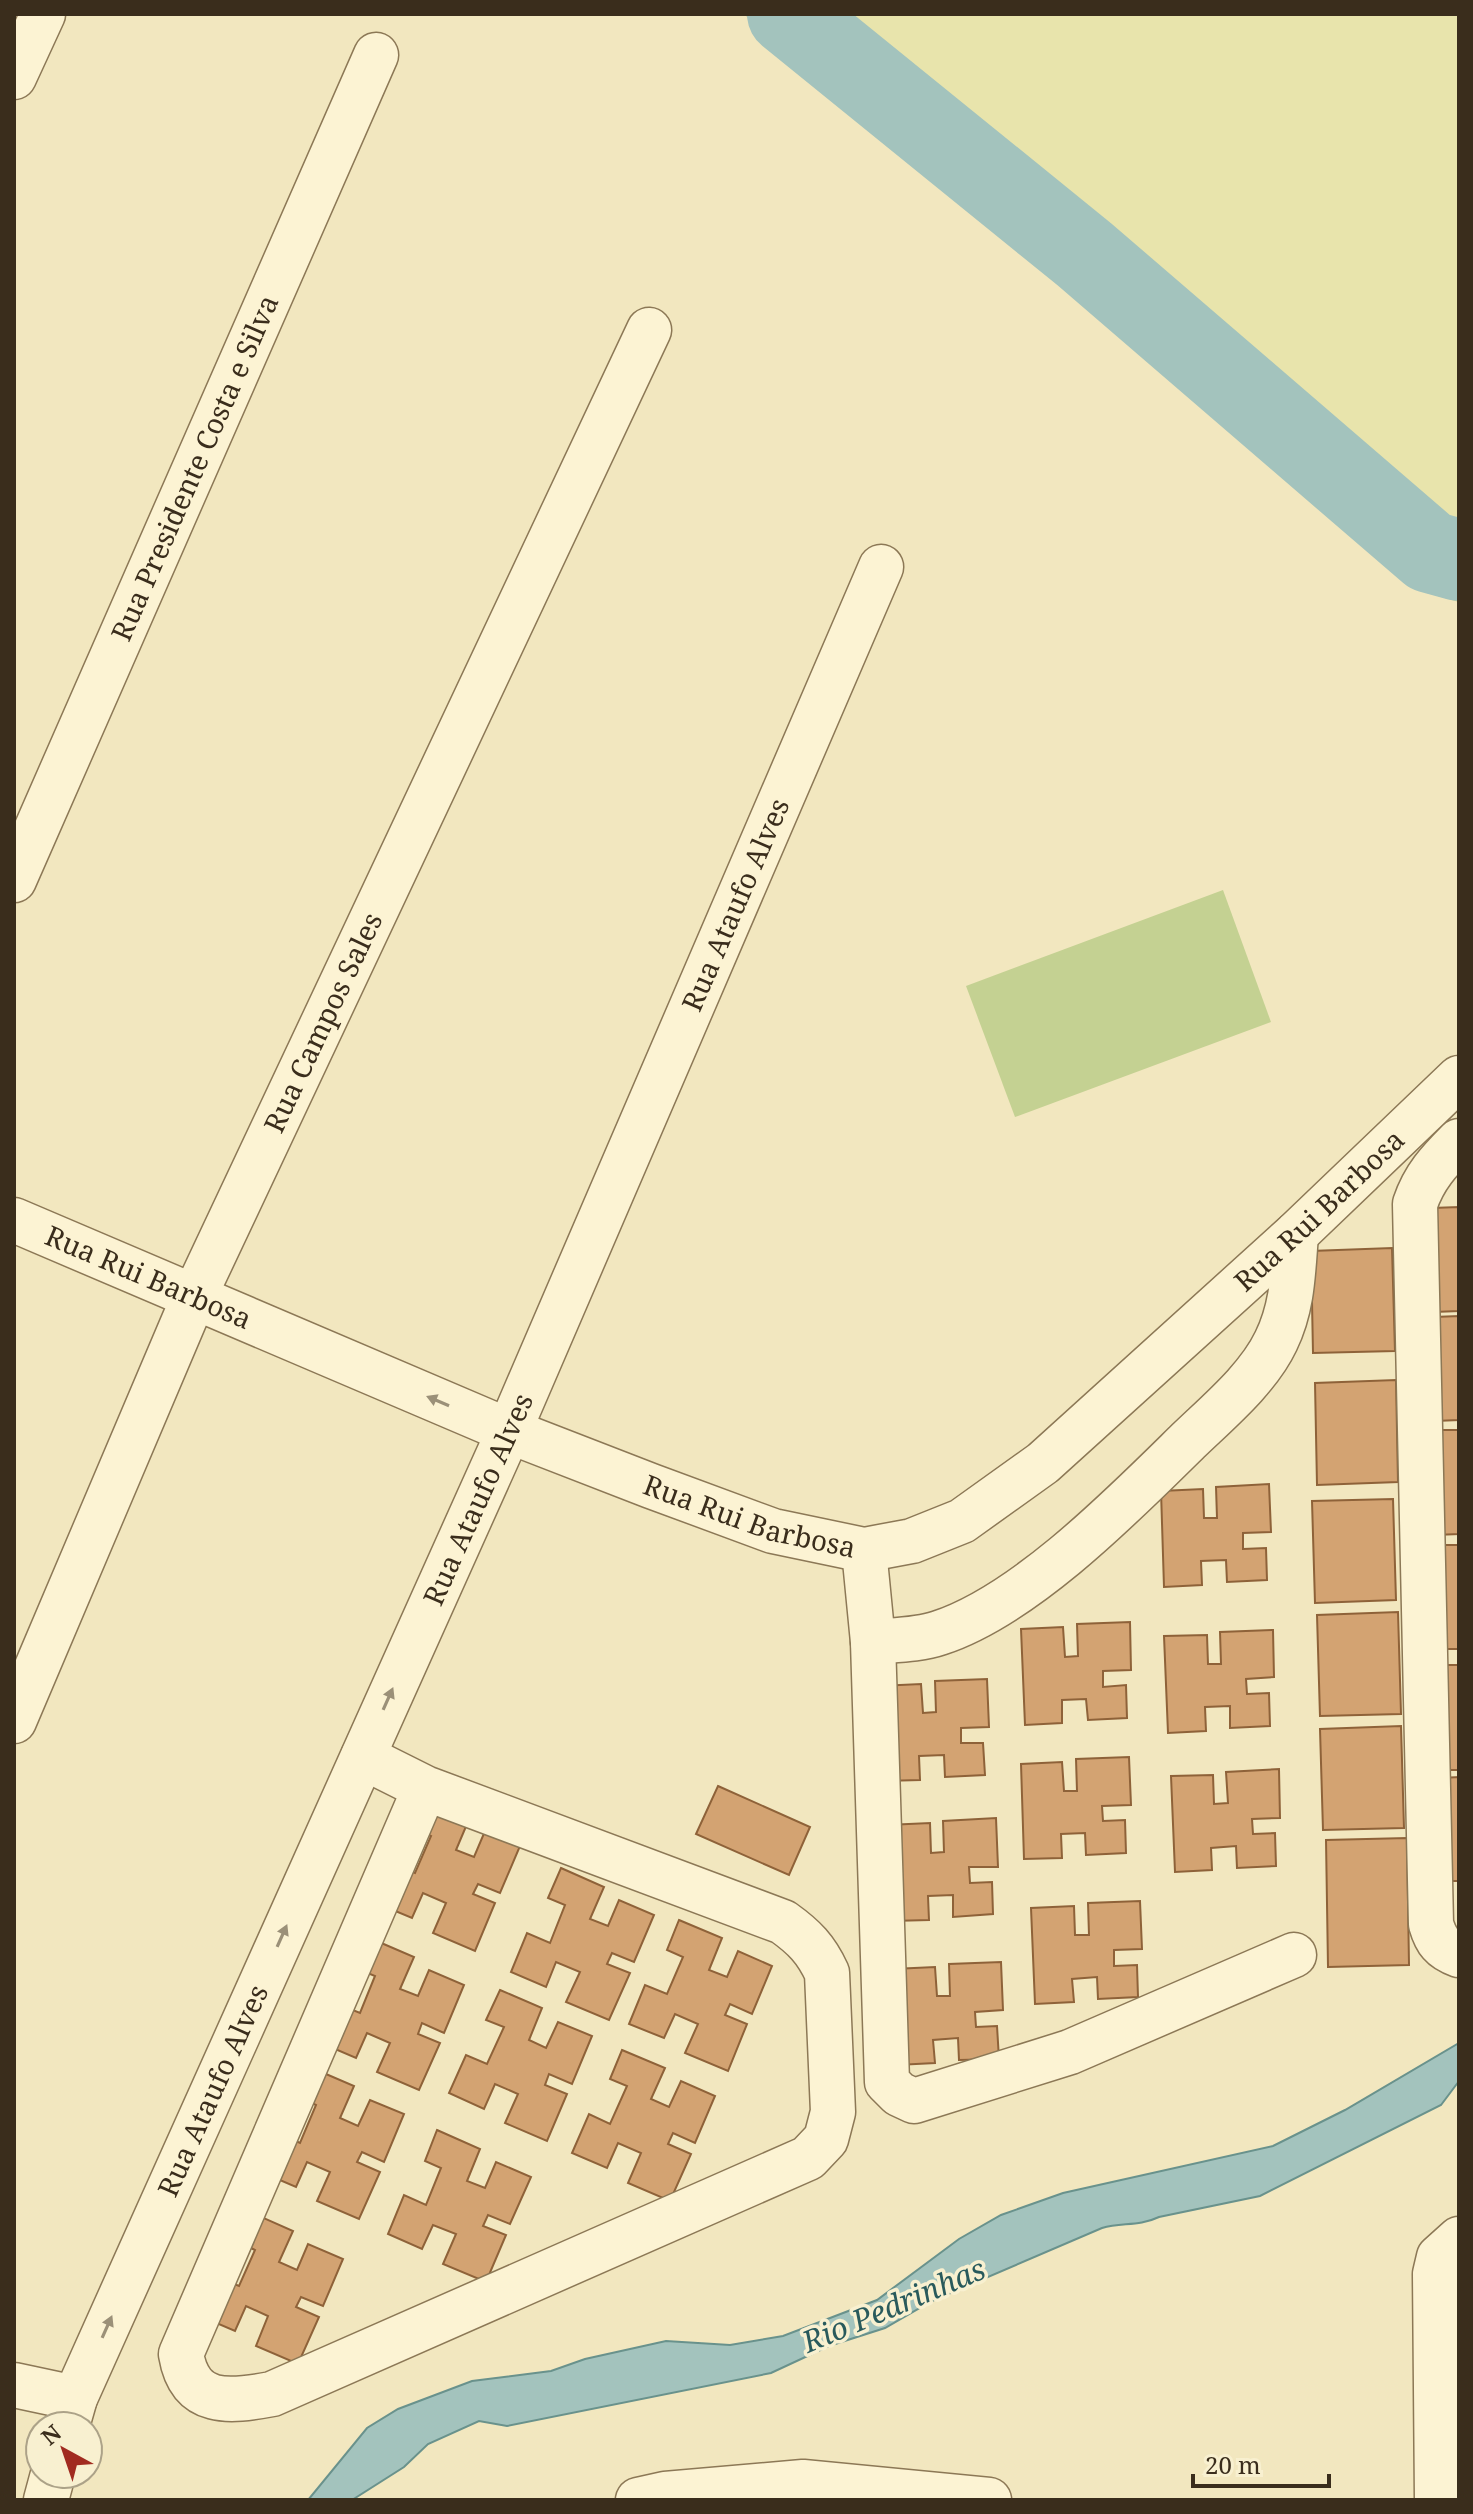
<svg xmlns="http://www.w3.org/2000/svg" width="1473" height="2514" font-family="'Noto Serif',serif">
<rect width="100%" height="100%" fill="#f2e7bf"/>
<!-- farmland -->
<path fill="#e8e4ac" d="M848,14h611v525l-125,-91 -229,-213 -59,-33 -85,-66 -69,-79z"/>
<!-- green -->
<g fill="#c4d192">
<path d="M744,14h104l44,43 69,79 85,66 59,33 229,213 125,91v63l-32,-9 -357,-310 -253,-199z"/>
<path d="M1223,890l48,132 -256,95 -49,-131z"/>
</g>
<!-- water -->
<path fill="#a3c3bd" stroke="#69928c" stroke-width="2" d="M1459,2043v38l-18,24 -181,91 -101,21c-21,10 -37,5 -57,11l-170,73 -47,27 -56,18 -58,27 -264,53 -28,-5 -51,23 -24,23 -52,33h-44l59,-72 31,-19 74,-28 79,-10 34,-12 81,-18 64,4 53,-9 94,-36 82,-61 42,-24 62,-22 210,-47 72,-36z"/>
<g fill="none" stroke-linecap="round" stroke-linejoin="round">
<!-- river -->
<path stroke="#a3c3bd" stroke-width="82" d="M788,14l296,240 346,298 29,8"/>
</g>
<!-- building -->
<g fill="#d3a372" stroke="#8e6239" stroke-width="2">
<path d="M1459,1207v104l-25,1 -2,-104z"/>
<path d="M1392,1248l3,103 -82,2 -2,-102z"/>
<path d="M1459,1316v104l-24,1 -1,-104z"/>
<path d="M1396,1380l2,102 -81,3 -2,-102z"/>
<path d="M1434,1430h25v104l-24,1z"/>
<path d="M1269,1484l2,48 -28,1v16l23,-1 1,32 -40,2 -1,-22 -25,1 1,24 -38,2 -3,-96 42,-2 1,29h13l-1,-31z"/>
<path d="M1393,1499l3,101 -81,3 -3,-102z"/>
<path d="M1434,1545h25v104h-23z"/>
<path d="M1398,1612l3,102 -81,2 -3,-101z"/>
<path d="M1130,1622l1,48 -28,1v16l23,-2 1,33 -39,2 -2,-21 -24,1v23l-37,2 -4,-96 42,-2 2,30 13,-1 -1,-32z"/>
<path d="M1273,1630l1,47 -28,2 1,15 22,-1 1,33 -40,2v-22l-25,1 1,24 -38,2 -4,-97 43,-1 1,29h13l-1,-32z"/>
<path d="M1438,1665h21v105h-20z"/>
<path d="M987,1679l2,48 -28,1v15h22l2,32 -40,2 -1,-22 -25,1 1,24 -37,1 -4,-95 42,-2 2,29 13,-1 -1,-31z"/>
<path d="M1401,1726l3,102 -81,2 -3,-101z"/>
<path d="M1129,1757l2,48 -29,1 1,15 22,-1 1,33 -40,2 -1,-22 -24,1 1,24 -38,1 -3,-95 41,-2 2,29h13l-1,-32z"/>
<path d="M1279,1769l1,49 -28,1 1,15 22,-1 1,33 -39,2 -1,-22 -25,2 1,22 -37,2 -4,-96 42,-1 1,29 14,-1 -2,-31z"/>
<path d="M1459,1777v104h-16l-2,-103z"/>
<path d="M718,1786l92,41 -21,48 -93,-41z"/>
<path d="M428,1799l42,18 -14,33 18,7 11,-26 35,15 -20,47 -22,-9 -5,10 22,9 -20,48 -42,-18 13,-30 -23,-10 -11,25 -36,-15 17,-39 22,9 16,-37 -17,-7z"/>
<path d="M996,1818l2,49h-29l1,16 22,-1 1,32 -40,3v-22l-25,1 1,24 -38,1 -4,-96 43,-2 1,30 13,-1 -1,-31z"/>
<path d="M1407,1838l2,127 -81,2 -2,-127z"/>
<path d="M561,1868l43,19 -14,32 18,7 11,-26 35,15 -20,47 -22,-9 -5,11 23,9 -21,47 -43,-18 14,-30 -24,-10 -10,25 -35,-15 16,-39 23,10 15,-38 -17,-7z"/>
<path d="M1140,1901l2,48 -28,1v16l23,-1 1,32 -40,2 -1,-22 -25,2 2,23 -39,2 -4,-96 43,-2 1,29h14l-1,-32z"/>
<path d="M679,1920l43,18 -13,32 18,7 11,-26 34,15 -20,48 -22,-10 -5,11 22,9 -19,47 -43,-18 13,-29 -23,-10 -11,24 -35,-14 16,-39 22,9 16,-37 -16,-7z"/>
<path d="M372,1939l42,18 -14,32 18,7 11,-26 35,15 -20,48 -22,-10 -4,11 22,9 -21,47 -42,-18 13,-29 -23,-10 -11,25 -35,-15 17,-39 22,9 15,-37 -17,-7z"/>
<path d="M1001,1962l2,48 -28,2 1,15 21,-1 2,33 -40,1 -1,-22 -25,2 2,23 -38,2 -4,-96 42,-2 2,29h13l-1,-32z"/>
<path d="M500,1990l42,18 -13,32 17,8 12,-26 34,14 -20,48 -23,-10 -4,11 22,9 -20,47 -42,-18 13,-29 -23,-10 -11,25 -35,-16 17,-38 21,9 17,-37 -18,-7z"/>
<path d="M622,2050l43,18 -14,31 18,8 12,-26 34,15 -20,47 -22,-10 -5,11 23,10 -21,47 -42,-18 13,-30 -23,-10 -11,25 -35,-15 17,-39 21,10 17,-38 -17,-7z"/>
<path d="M312,2068l42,18 -14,32 18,8 12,-26 34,14 -20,48 -22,-10 -5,10 23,10 -21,47 -42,-18 13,-29 -23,-10 -11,25 -35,-15 17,-39 22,10 16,-38 -17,-8z"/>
<path d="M437,2130l43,19 -13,32 18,7 11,-26 35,15 -21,47 -22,-9 -5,11 23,9 -20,47 -43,-18 13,-30 -23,-9 -11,24 -34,-15 16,-39 22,10 15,-37 -16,-7z"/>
<path d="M250,2212l43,19 -14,31 18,8 11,-26 35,15 -20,47 -22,-9 -5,10 23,10 -21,47 -42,-18 12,-30 -22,-10 -11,25 -35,-15 17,-39 22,9 16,-36 -17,-8z"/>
</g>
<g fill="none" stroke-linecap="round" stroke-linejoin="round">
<defs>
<g id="minor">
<path d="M14,77l29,-63"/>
<path id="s1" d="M14,880l362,-825"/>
<path d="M1459,1141c-20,20 -35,36 -44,63l16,720c5,17 11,25 28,31"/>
<path id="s2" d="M14,1220l495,211 142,55 122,45 91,19 48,-9 50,-20 81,-58 253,-229 163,-156"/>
<path d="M864,1550l9,92 14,440 12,12 15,7 156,-49 224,-97"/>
<path d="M873,1642c21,-2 46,-2 66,-9 86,-28 185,-129 249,-192 30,-29 70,-62 88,-100 17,-35 17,-69 20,-107"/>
<path id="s3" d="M14,1721l180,-424 455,-967"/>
<path d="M363,1757l62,31 358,134c21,15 33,27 44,51l6,139 -7,27 -18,19 -536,236c-43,8 -82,13 -91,-40l244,-566"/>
<path d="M14,2385l61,13"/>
<path id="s4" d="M67,2426l8,-28 434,-967 372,-864"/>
<path d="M46,2500l7,-26"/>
<path d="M638,2500l27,-6 138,-12 186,18"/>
<path d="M1437,2500l-2,-226 4,-17 20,-18"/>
</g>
</defs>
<!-- minor casing -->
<use href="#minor" stroke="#8c7856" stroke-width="47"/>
<!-- minor -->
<use href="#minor" stroke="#fcf3d3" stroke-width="44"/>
</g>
<!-- one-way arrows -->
<defs><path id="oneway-solid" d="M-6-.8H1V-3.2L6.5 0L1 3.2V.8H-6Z" transform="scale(2)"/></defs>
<g fill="#9b9078">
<use href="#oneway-solid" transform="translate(438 1401) rotate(-157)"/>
<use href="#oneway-solid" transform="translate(388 1699) rotate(-66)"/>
<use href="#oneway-solid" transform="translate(282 1936) rotate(-66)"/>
<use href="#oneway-solid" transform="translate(107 2327) rotate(-66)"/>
</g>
<g text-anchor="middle" stroke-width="7" stroke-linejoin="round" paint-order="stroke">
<!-- street labels -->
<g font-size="28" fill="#3a2d1c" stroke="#f8f0d0">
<text dy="10" stroke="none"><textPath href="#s1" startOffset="450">Rua Presidente Costa e Silva</textPath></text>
<text dy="10" stroke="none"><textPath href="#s4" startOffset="1662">Rua Ataufo Alves</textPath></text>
<text dy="10" stroke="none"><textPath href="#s3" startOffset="764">Rua Campos Sales</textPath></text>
<text dy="10" stroke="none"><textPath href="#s2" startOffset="1490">Rua Rui Barbosa</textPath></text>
<text dy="10" stroke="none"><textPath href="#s2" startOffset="146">Rua Rui Barbosa</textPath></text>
<text dy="10" stroke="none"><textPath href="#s4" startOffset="1014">Rua Ataufo Alves</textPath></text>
<text dy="10" stroke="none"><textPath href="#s2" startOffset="794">Rua Rui Barbosa</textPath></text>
<text dy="10" stroke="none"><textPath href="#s4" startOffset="366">Rua Ataufo Alves</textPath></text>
</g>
<!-- water labels -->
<g font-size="30" font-style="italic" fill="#295a5c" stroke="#f8f0d0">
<text transform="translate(894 2306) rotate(-23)" y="10">Rio Pedrinhas</text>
</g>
</g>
<!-- border -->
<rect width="1473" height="2514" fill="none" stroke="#3a2d1c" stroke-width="32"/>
<!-- north arrow -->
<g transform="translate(64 2450) rotate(320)"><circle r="38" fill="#f8f0d0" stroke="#aca288" stroke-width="2"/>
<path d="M0-6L14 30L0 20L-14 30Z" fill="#a12b20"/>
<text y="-12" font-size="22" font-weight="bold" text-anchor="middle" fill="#3a2d1c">N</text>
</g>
<!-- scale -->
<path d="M1193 2474v12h136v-12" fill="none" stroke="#3a2d1c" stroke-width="4"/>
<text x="1205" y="2474" font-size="24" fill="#3a2d1c" stroke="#f8f0d0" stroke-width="6" paint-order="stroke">20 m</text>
</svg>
